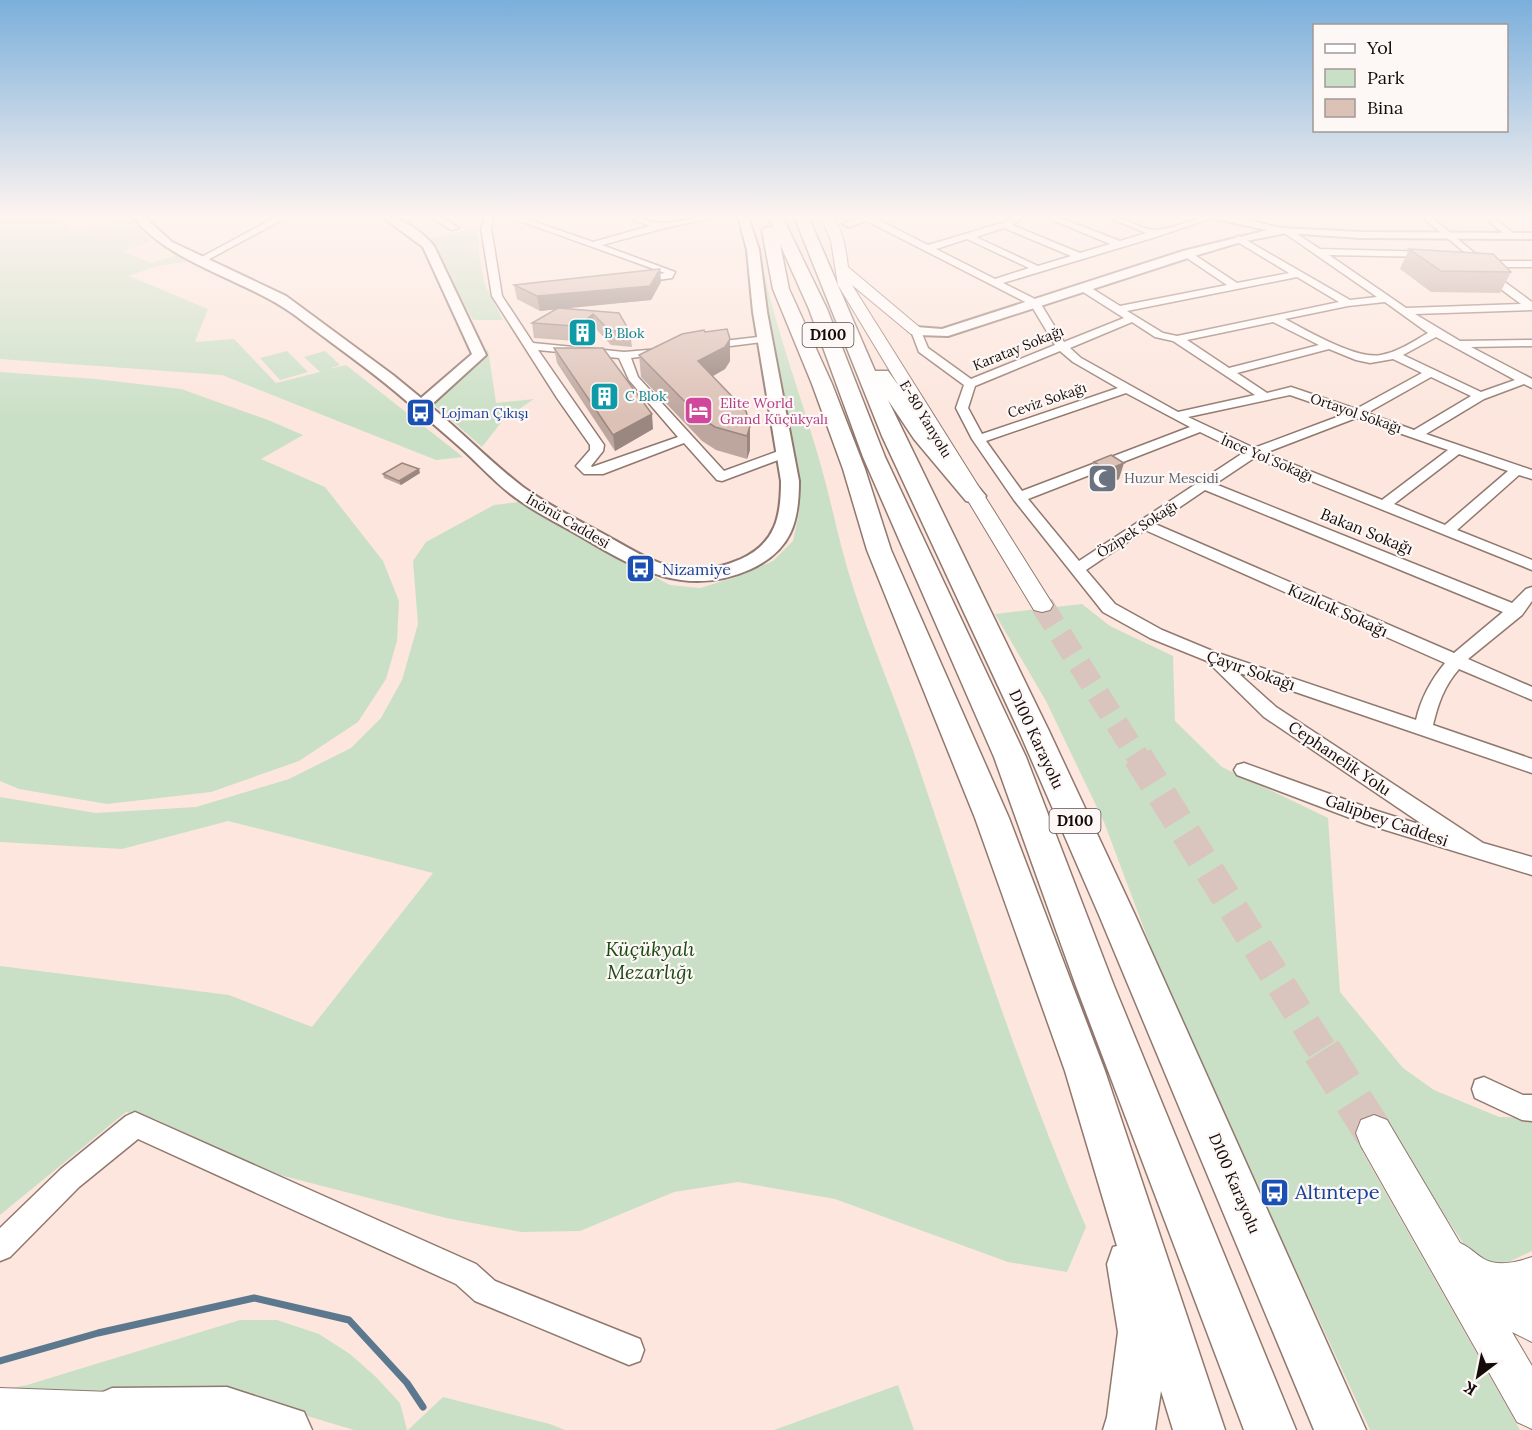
<svg xmlns="http://www.w3.org/2000/svg" width="1532" height="1430" font-family="Lora,serif">
<rect width="100%" height="100%" fill="#fce6dd"/>
<!-- green -->
<g fill="#cae0c6">
<path d="M0,216h56l19,16 56,-12 20,21 -27,10 27,12 27,-8 14,6 -35,5 -28,10 79,33 -13,33 39,-3 42,44 44,-11 -16,-15 21,-6 15,14 -12,4 18,-4 117,92 -27,3 -214,-85 -222,-16z"/>
<path d="M477,227l3,33 5,25 18,35h-30l-45,-80z"/>
<path d="M758,266l5,1c13,63 36,123 54,185 14,46 22,93 37,138 18,55 41,108 60,163 54,159 105,319 172,474l-19,45 -59,-10 -173,-63 -97,-17 -64,10 -94,39 -59,1 -75,-14 -174,-45 -117,-54 -29,-7 -126,103v-249l229,29 83,32 121,-154 -205,-52 -106,28 -122,-7v-45l96,16 100,-6 93,-28 62,-31 30,-30 21,-38 16,-56 -5,-63 13,-19 68,-37 33,-4 83,52 60,32 30,3 36,-11 37,-16 20,-20 6,-28 -16,-124z"/>
<path d="M488,349l8,54 38,-4 -31,21 -21,27 -50,-44z"/>
<path d="M287,351l21,21 -28,8 -20,-22z"/>
<path d="M0,372l96,7 85,10 87,31 35,15 -42,24 64,28 58,74 16,40 -2,40 -11,38 -28,43 -59,39 -88,31 -104,12 -88,-15 -19,-8z"/>
<path d="M1082,604l28,22 63,30 2,65 47,46 106,51 12,174 63,76 31,22 65,27 33,1v133l-34,16 -29,-15 -73,-110 -34,9 158,279h-150l-200,-432 -66,-176 -58,-121 -51,-87z"/>
<path d="M240,1320h37l42,14 31,20 26,23 24,26 7,27h-53l-97,-29 -257,-11 27,-5z"/>
<path d="M898,1385l16,45h-140z"/>
<path d="M443,1397l107,27 15,6h-157z"/>
</g>
<g fill="none" stroke-linecap="round" stroke-linejoin="round">
<!-- stream -->
<path stroke="#5b788e" stroke-width="7" d="M0,1361l98,-28 156,-35 95,22 58,63 16,24"/>
<!-- secondary-tunnel-far2 -->
<path stroke="#d9c5bd" stroke-width="23" stroke-dasharray="23 12" stroke-linecap="butt" d="M1042,605l97,154"/>
<!-- secondary-tunnel-far1 -->
<path stroke="#d9c5bd" stroke-width="30" stroke-dasharray="30 15" stroke-linecap="butt" d="M1138,757l185,295"/>
<!-- secondary-tunnel -->
<path stroke="#d9c5bd" stroke-width="39" stroke-dasharray="39 20" stroke-linecap="butt" d="M1322,1051l52,82"/>
<defs>
<g id="minor">
<path d="M278,216h11l-85,46 -8,-2z"/>
<path d="M430,216h10l19,12 -8,2z"/>
<path d="M482,216h8l3,4 -2,8 11,68 31,47 91,9 48,-4 2,2 -6,3 -37,5 7,19 86,94 60,-22 7,4 -2,3 -67,25 -5,-1 -33,-37 -81,31h-19l-8,-8 14,-16v-5l-33,-47 -65,-102 -11,-68 4,-8zM538,350l81,8 10,22 49,57 -86,30 -1,-1 12,-15 1,-6z"/>
<path d="M506,216h12l75,26 57,-16 -26,-10c14,0 25,7 36,7 20,0 40,-7 61,-7l-56,12 -63,17 73,27 -3,6 -36,5 -5,-3 1,-2 33,-5z"/>
<path d="M865,216h6l57,29 74,-22 13,-7h10l-13,9 68,28 30,-9 -67,-28h12l65,25 26,-8 -40,-17c18,0 37,15 50,14 20,-1 39,-14 61,-14l-58,20 -156,47 36,18 25,41 60,-24 -44,-28v-4h8l32,20 107,-21 -43,-29v-4h6l47,31 52,-10 -53,-32v-4l3,-1 111,64 27,-3 -94,-65 -2,-2 5,-3 34,22 114,3v4l-3,1 -102,-2 77,53 115,-4 -23,-17 -29,-31 -48,-40h9l54,45h48v6h-42l16,16 26,19v8l-117,4 45,27 72,-1v6l-61,1 61,32v9l-8,-4 -40,15 -58,35 106,36v9l-13,-4 -62,55 75,30v10l-278,-112 -39,26 297,119 14,-14 6,-2v14l-10,14 -54,44 64,28v13l-73,-31c-15,17 -21,35 -26,56l99,34v14l-295,-101 39,35 207,136 49,14v18l-166,-51 -129,-49 -3,-5 3,-5 7,-2 133,48 48,15 -161,-109 -57,-56 -57,-23 -47,-26 -89,-112 -42,-61 -16,-31 8,-23 -45,-33 -8,-21 5,-3 4,1 8,19 43,31 84,-34 -24,-40 -166,-85zM1004,228l67,28 -33,10 -62,-29zM967,239l62,29 -34,11 -59,-30zM1297,277l42,25 -162,34 -14,-3 -36,-22zM1385,302l43,31c-14,8 -30,19 -47,22 -24,5 -73,-24 -96,-36l63,-13zM1132,322l23,15 18,4 82,54 -77,17 -97,-54 -11,-10zM1273,322l46,23 -90,23 -42,-28zM1436,337l79,43 -34,12 -78,-37zM1329,349l27,11 14,3 23,-4 29,14 -66,36 -65,-22 -24,6 -30,-20zM1060,351l13,11 45,26 -136,46 -14,-26 7,-22zM1431,377l40,19 -57,34 -47,-17zM1126,393l64,34 -168,64 -36,-50zM1290,395l55,19 -91,34 -66,-31zM1356,418l92,32 -66,50 -117,-47zM1200,432l43,21 -164,108 -51,-62zM1459,454l49,17 -63,54 -51,-21zM1205,490l298,122 -49,41 -299,-129zM1145,530l300,133c-14,17 -24,35 -29,57l-201,-68 -53,-22 -47,-26 -29,-34z"/>
<path d="M1482,216h9l25,19 -8,2z"/>
<path d="M766,336l4,1v4l-63,8 -6,-3 6,-3z"/>
<path d="M1484,1077l39,18h9v26l-10,-1 -47,-22 -3,-9 3,-9z"/>
<path d="M135,1112l341,152 19,17 145,58 4,11 -4,11 -11,4 -154,-64 -19,-17 -318,-145 -59,48 -69,70 -10,4v-33l61,-59 65,-53z"/>
</g>
<g id="tertiary">
<path d="M132,216h11l29,26 114,54 107,79 28,23 51,-44 -49,-107 -42,-31c19,0 41,15 53,30l52,109 -56,51c32,26 60,56 93,81 26,19 57,34 86,50 23,13 48,29 75,32 20,3 38,-2 57,-10 35,-16 40,-43 40,-78l-28,-169 -6,-62 -9,-34h10l11,34 8,62 32,169c0,42 -8,69 -48,88 -64,29 -114,1 -169,-32 -22,-13 -46,-24 -66,-39 -20,-14 -36,-33 -54,-49 -21,-19 -43,-37 -65,-56 -32,-27 -67,-51 -101,-77 -50,-37 -125,-51 -164,-100z"/>
<path d="M862,216h15l-28,11 -6,-3z"/>
<path d="M1210,216h21l49,12 81,4 171,1v6l-171,-1 -75,-5 -45,9 -50,15 -243,79 -32,-1 -7,-4 7,-4 26,2 241,-78 85,-21 -53,-11z"/>
</g>
<g id="secondary">
<path d="M821,216h12c10,16 13,33 15,51l76,64 -3,3h-10l-59,-49 201,320 -3,5 -8,2 -8,-2 -196,-325 -7,-44z"/>
<path d="M1374,1115l13,5 73,123c10,4 15,11 24,16 14,8 34,3 48,-2v85l-20,-10 20,34v63l-15,-7 -156,-276 -5,-13 5,-13z"/>
<path d="M0,1388l112,4 65,22 6,16h-183z"/>
</g>
<g id="trunk">
<path d="M768,216h14l45,93 58,148 141,300 88,229 182,444h-52l-168,-444 -82,-229 -131,-300 -54,-148 -29,-65 9,45 43,95 33,85 26,81 118,268 96,253 120,359h-52l-12,-39 -6,39h-52l4,-13 11,-85 -11,-68 6,-17 4,-1 -52,-175 -90,-253 -108,-268 -24,-81 -31,-85 -39,-95 -11,-58 3,-3 8,-1z"/>
<path d="M794,216h14l67,155h13l42,58 56,67 -4,5 -8,2 -8,-2 -52,-62 -26,-39 161,331 86,184 231,515h-52l-215,-515 -80,-184 -137,-295z"/>
<path d="M227,1387l77,25 8,18h-219l-7,-16 8,-18 18,-8z"/>
</g>
</defs>
<!-- minor casing -->
<use href="#minor" stroke="#91786e" stroke-width="3"/>
<!-- tertiary casing -->
<use href="#tertiary" stroke="#91786e" stroke-width="4"/>
<!-- secondary casing -->
<use href="#secondary" stroke="#91786e" stroke-width="2"/>
<!-- trunk casing -->
<use href="#trunk" stroke="#91786e" stroke-width="3"/>
<!-- minor -->
<use href="#minor" fill="#fff" fill-rule="evenodd"/>
<!-- tertiary -->
<use href="#tertiary" fill="#fff" fill-rule="evenodd"/>
<!-- secondary -->
<use href="#secondary" fill="#fff" fill-rule="evenodd"/>
<!-- trunk -->
<use href="#trunk" fill="#fff" fill-rule="evenodd"/>
</g>
<!-- wall -->
<g fill="#bda69d">
<path d="M1409,249l102,23 -11,21 -69,-1 -31,-23z"/>
<path d="M661,282l-10,18 -88,8 56,5 11,19 2,15 -21,-2 -16,-17 -7,6 1,8 -55,-4 -2,-15 24,-14 -16,2 -23,-12 -3,-14z"/>
<path d="M705,332l25,7v22l-5,8 -12,7 37,50v24l-3,9 -31,-9 -14,-9 -61,-64 -2,-22z"/>
<path d="M554,348l99,81 -38,22 -58,-88z"/>
<path d="M1111,455l8,24 -17,7 -13,-9 5,-15z"/>
<path d="M420,473l-19,12 -17,-7 -1,-4z"/>
</g>
<!-- shaded-wall -->
<g fill="#9a877f">
<path d="M660,269l1,13 -10,18 -111,11 -3,-15z"/>
<path d="M593,314l2,14 -7,6 -1,-7 -4,-5z"/>
<path d="M730,339v22l-5,8 -26,15 -1,-23z"/>
<path d="M652,414l1,15 -38,22 -2,-16z"/>
<path d="M750,426v24l-3,9v-23z"/>
<path d="M1124,463l-5,16 -17,7 5,-16z"/>
<path d="M419,469l1,4 -19,12 -2,-4z"/>
</g>
<!-- building -->
<g fill="#dcc1b6" stroke="#9a877f" stroke-width="1.5">
<path d="M1409,249l84,5 18,18 -70,-1z"/>
<path d="M660,269l-10,17 -113,10 -23,-11z"/>
<path d="M558,308l61,5 11,19 -21,-2 -16,-16 -10,8 4,5 -55,-4z"/>
<path d="M727,329l3,10 -5,8 -27,14 48,50 4,15 -3,10 -32,-9 -14,-9 -62,-63 43,-21 22,-4 1,2z"/>
<path d="M554,348h49l49,66 -39,21z"/>
<path d="M1111,455l13,8 -17,7 -13,-8z"/>
<path d="M402,463l17,6 -20,12 -16,-7z"/>
</g>
<!-- sky -->
<linearGradient id="sky" x2="0" y2="1"><stop stop-color="#7bafdb"/><stop offset="0.52" stop-color="#fef4f0"/><stop offset="1" stop-color="#fef4f0" stop-opacity="0"/></linearGradient>
<rect width="1532" height="416" fill="url(#sky)"/>
<!-- icons -->
<defs>
<symbol id="building-square" viewBox="-11 -11 22 22"><rect x="-9" y="-9" width="18" height="18" rx="4" fill="#0f9aa8" stroke="#fdf7f5"/><path d="M-4-6H4V6H1V3H-1V6H-4ZM-2.5-4.3h1.7v1.8h-1.7ZM.8-4.3h1.7v1.8H.8ZM-2.5-1h1.7V.8h-1.7ZM.8-1h1.7V.8H.8Z" fill="#fff"/></symbol>
<symbol id="hotel-square" viewBox="-11 -11 22 22"><rect x="-9" y="-9" width="18" height="18" rx="4" fill="#d1479c" stroke="#fdf7f5"/><path d="M-6-4.5h1.5V1H6V5H4.5V3h-9V5H-6ZM-4 0a1.8 1.8 0 1 1 3.6 0ZM.5 0V-2.5h3Q6-2.5 6 0Z" fill="#fff"/></symbol>
<symbol id="bus-square" viewBox="-11 -11 22 22"><rect x="-9" y="-9" width="18" height="18" rx="4" fill="#1a4fb4" stroke="#fdf7f5"/><path d="M-5-6H5V4H4V6H2V4H-2V6H-4V4H-5ZM-3.5-4V0h7V-4ZM-3.5 1.2v1.5H-2V1.2ZM2 1.2v1.5H3.5V1.2Z" fill="#fff"/></symbol>
<symbol id="mosque-square" viewBox="-11 -11 22 22"><rect x="-9" y="-9" width="18" height="18" rx="4" fill="#6b7280" stroke="#fdf7f5"/><path d="M3.5-4.9A6 6 0 1 0 3.5 4.9A5 5 0 1 1 3.5-4.9Z" fill="#fff"/></symbol>
</defs>
<g fill-rule="evenodd">
<use href="#building-square" x="566" y="316" width="33" height="33"/>
<use href="#building-square" x="588" y="380" width="33" height="33"/>
<use href="#hotel-square" x="682" y="394" width="33" height="33"/>
<use href="#bus-square" x="404" y="396" width="33" height="33"/>
<use href="#mosque-square" x="1086" y="462" width="33" height="33"/>
<use href="#bus-square" x="624" y="552" width="33" height="33"/>
<use href="#bus-square" x="1258" y="1176" width="33" height="33"/>
</g>
<g text-anchor="middle" stroke-width="4.5" stroke-linejoin="round" paint-order="stroke">
<!-- far-culture labels -->
<g font-size="14" fill="#0d838f" stroke="#fdf7f5" text-anchor="start">
<text x="604" y="338">B Blok</text>
<text x="625" y="401">C Blok</text>
</g>
<!-- far-street labels -->
<g font-size="14" fill="#150c09" stroke="#fdf7f5">
<text transform="translate(1018 348) rotate(-22)" y="5">Karatay Sokağı</text>
<text transform="translate(1047 400) rotate(-19)" y="5">Ceviz Sokağı</text>
<text transform="translate(1356 413) rotate(19)" y="5">Ortayol Sokağı</text>
<text transform="translate(926 419) rotate(59)" y="5">E-80 Yanyolu</text>
<text transform="translate(1267 458) rotate(23)" y="5">İnce Yol Sokağı</text>
<text transform="translate(568 521) rotate(30)" y="5">İnönü Caddesi</text>
<text transform="translate(1137 529) rotate(-33)" y="5">Özipek Sokağı</text>
</g>
<!-- far-hotel labels -->
<g font-size="14" fill="#b23c85" stroke="#fdf7f5" text-anchor="start">
<text x="720" y="408">Elite World<tspan x="720" dy="16">Grand Küçükyalı</tspan></text>
</g>
<!-- far-transit labels -->
<g font-size="14" fill="#164399" stroke="#fdf7f5" text-anchor="start">
<text x="441" y="418">Lojman Çıkışı</text>
</g>
<!-- far-worship labels -->
<g font-size="14" fill="#5b616d" stroke="#fdf7f5" text-anchor="start">
<text x="1124" y="483">Huzur Mescidi</text>
</g>
<!-- shield labels -->
<g fill="#fdf7f5" stroke="#5b5250" stroke-width="1.5">
<rect x="802.5" y="323" width="51" height="24" rx="4.5"/>
<rect x="1049.5" y="809" width="51" height="24" rx="4.5"/>
</g>
<g font-size="15" font-weight="bold" fill="#150c09">
<text x="828" y="340">D100</text>
<text x="1075" y="826">D100</text>
</g>
<!-- street labels -->
<g font-size="16" fill="#150c09" stroke="#fdf7f5">
<text transform="translate(1367 531) rotate(22)" y="6">Bakan Sokağı</text>
<text transform="translate(1338 610) rotate(24)" y="6">Kızılcık Sokağı</text>
<text transform="translate(1251 670) rotate(19)" y="6">Çayır Sokağı</text>
<text transform="translate(1037 739) rotate(65)" y="6">D100 Karayolu</text>
<text transform="translate(1340 758) rotate(34)" y="6">Cephanelik Yolu</text>
<text transform="translate(1387 820) rotate(19)" y="6">Galipbey Caddesi</text>
<text transform="translate(1235 1183) rotate(67)" y="6">D100 Karayolu</text>
</g>
<!-- transit labels -->
<g font-size="16" fill="#164399" stroke="#fdf7f5" text-anchor="start">
<text x="662" y="575">Nizamiye</text>
</g>
<!-- near-park labels -->
<g font-size="20" font-style="italic" fill="#1b4913" stroke="#fdf7f5">
<text x="650" y="956">Küçükyalı<tspan x="650" dy="23">Mezarlığı</tspan></text>
</g>
<!-- near-transit labels -->
<g font-size="20" fill="#164399" stroke="#fdf7f5" text-anchor="start">
<text x="1295" y="1199">Altıntepe</text>
</g>
</g>
<!-- legend -->
<rect x="1313" y="24" width="195" height="108" fill="#fdf7f5" stroke="#a09997" stroke-width="1.5"/>
<rect x="1325" y="44" width="30" height="9" fill="#ffffff" stroke="#a09997" stroke-width="1.5"/>
<text x="1367" y="54" font-size="18" fill="#150c09">Yol</text>
<rect x="1325" y="69" width="30" height="18" fill="#cae0c6" stroke="#a09997" stroke-width="1.5"/>
<text x="1367" y="84" font-size="18" fill="#150c09">Park</text>
<rect x="1325" y="99" width="30" height="18" fill="#dcc1b6" stroke="#a09997" stroke-width="1.5"/>
<text x="1367" y="114" font-size="18" fill="#150c09">Bina</text>
<!-- north arrow -->
<g transform="translate(1478 1376) rotate(212)" stroke="#fdf7f5" stroke-width="4.5" paint-order="stroke">
<path d="M0-4.5L10 22L0 15L-10 22Z" fill="#150c09"/>
<text y="-9" font-size="16" font-weight="bold" text-anchor="middle" fill="#150c09">K</text>
</g>
</svg>
